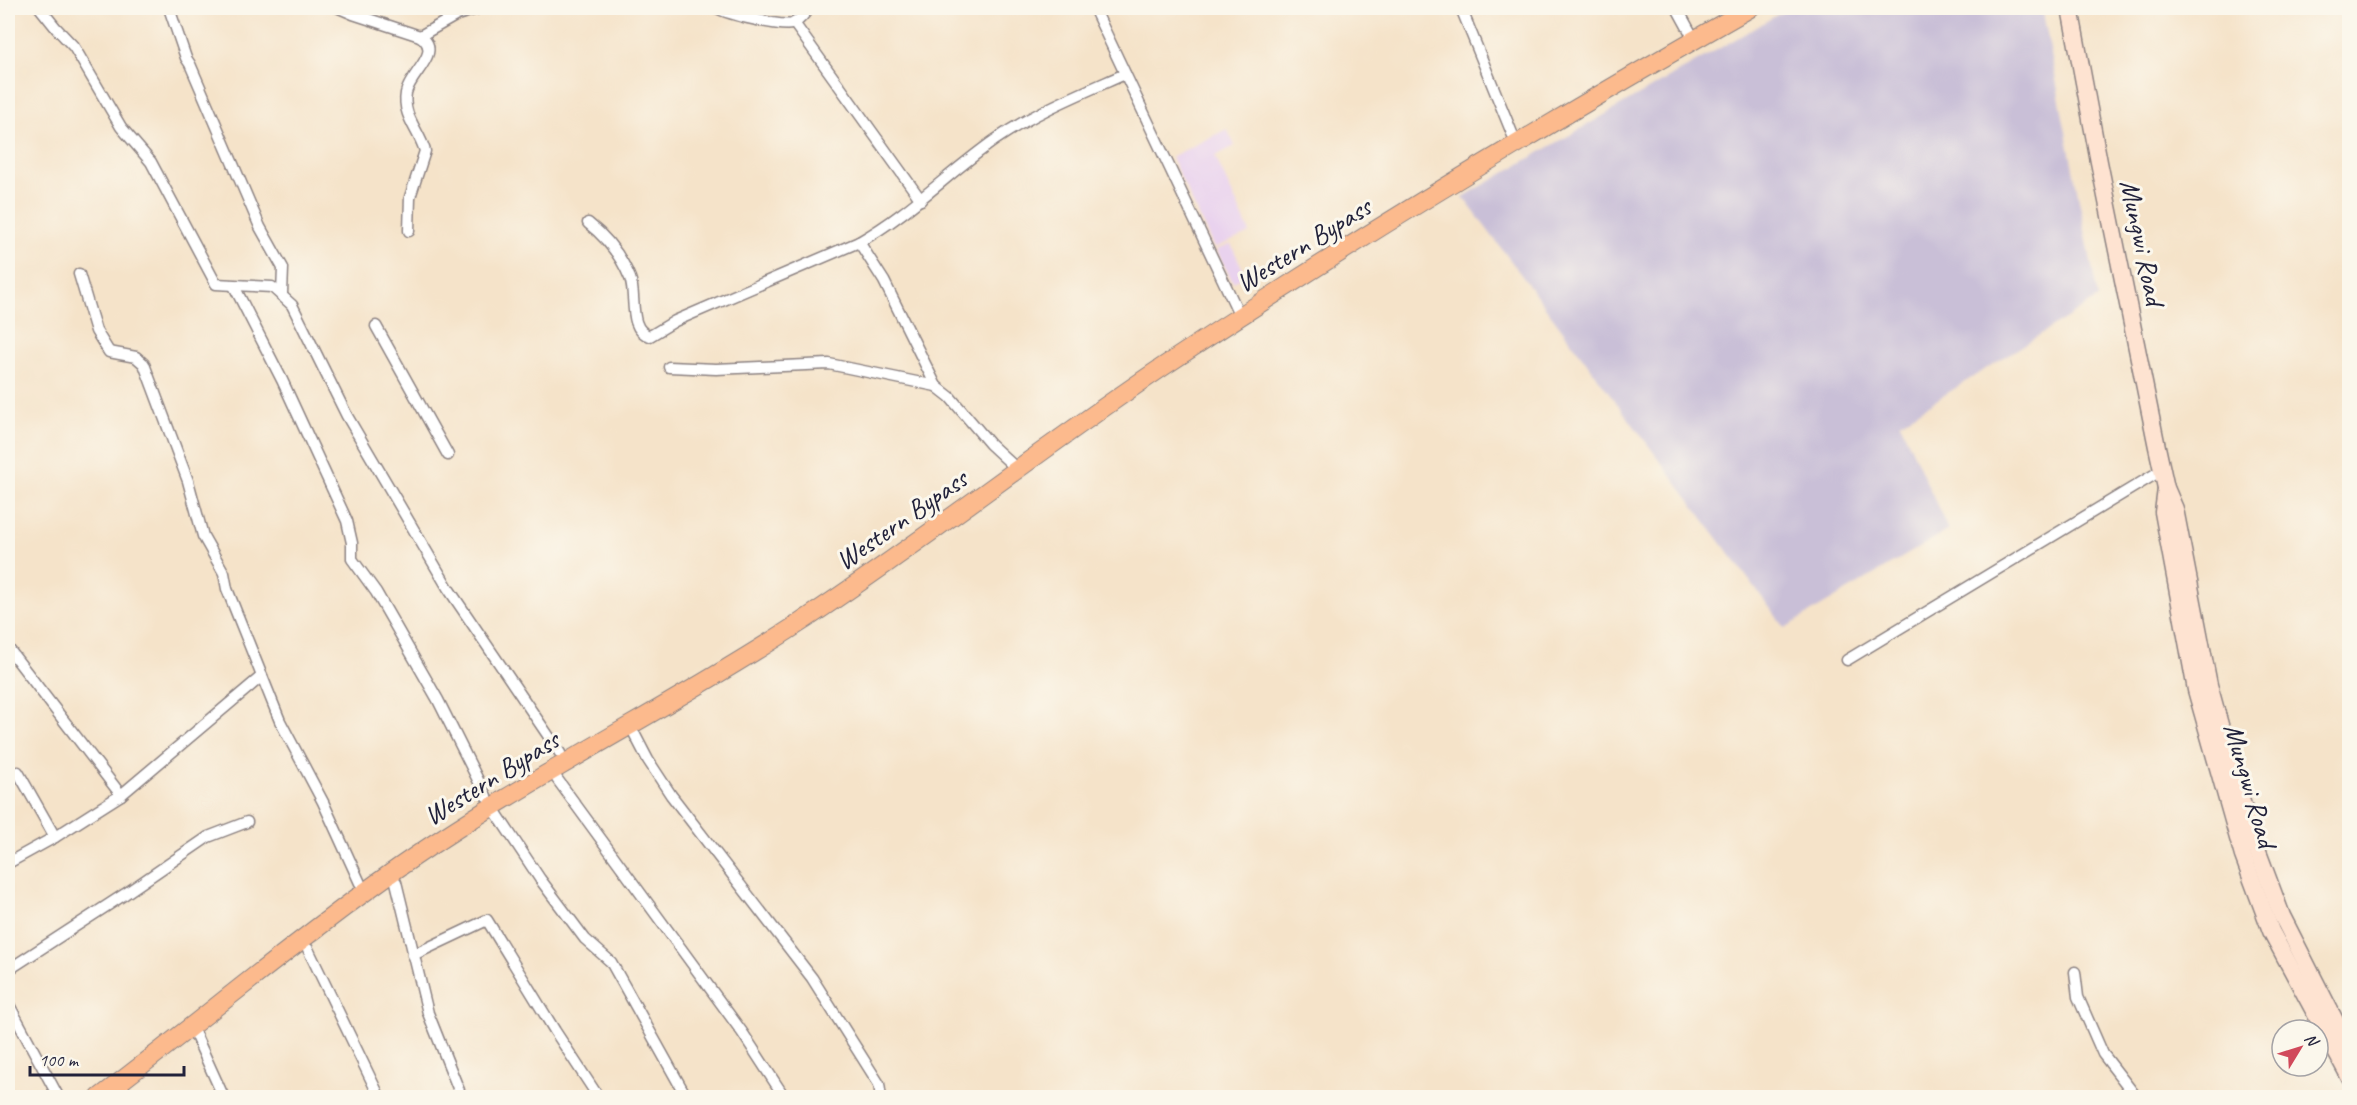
<svg xmlns="http://www.w3.org/2000/svg" width="2357" height="1105" font-family="Caveat,sans-serif">
<rect width="100%" height="100%" fill="#fbf7ec"/>
<filter id="ink" filterUnits="userSpaceOnUse"><feTurbulence type="fractalNoise" baseFrequency=".0167" numOctaves="2"/><feDisplacementMap in="SourceGraphic" scale="12" xChannelSelector="R" yChannelSelector="G"/><feConvolveMatrix kernelMatrix="1 2 1 2 8 2 1 2 1" color-interpolation-filters="sRGB"/></filter>
<filter id="wash" filterUnits="userSpaceOnUse"><feTurbulence type="fractalNoise" baseFrequency=".008" numOctaves="4" result="noise"/><feDisplacementMap in="SourceGraphic" scale="24" xChannelSelector="R" yChannelSelector="G"/><feGaussianBlur stdDeviation="1.35" result="paint"/><feColorMatrix in="noise" values="0 0 0 0 0 0 0 0 0 0 0 0 0 0 0 0 0 1.4 0 .05"/><feComposite in="paint" operator="in"/></filter>
<g filter="url(#wash)">
<rect width="100%" height="100%" fill="#f5e3c9"/>
<!-- built -->
<g fill="#e9d2ee">
<path d="M1227,129l8,17 -20,10 35,77 -36,15 -43,-91z"/>
<path d="M1231,244l15,32 -13,6 -17,-32z"/>
</g>
<!-- industrial -->
<path fill="#c9bfd7" d="M1789,8h253l56,290 -198,125 48,107 -163,98 -322,-431z"/>
</g>
<g filter="url(#ink)">
<g fill="none" stroke-linecap="round" stroke-linejoin="round">
<defs>
<g id="minor">
<path d="M40,8l16,20 18,19 47,80 30,35 65,122 56,3 20,18 55,111 101,172 112,165"/>
<path d="M169,8l17,50 4,6 70,163 23,41 -1,26"/>
<path d="M339,8l14,6 67,22c24,16 -10,37 -14,57 -4,23 13,37 19,58l-15,46 -1,34"/>
<path d="M717,8c11,6 63,19 75,16 8,-3 12,-10 17,-16"/>
<path d="M1094,8l146,308"/>
<path d="M1461,8l55,135"/>
<path d="M1677,8l17,31"/>
<path d="M794,23l127,177"/>
<path d="M420,36l37,-21 23,-7"/>
<path d="M588,223c18,14 33,33 42,55 7,17 -3,52 20,58l25,-15 184,-79c50,-28 89,-69 136,-102 40,-28 85,-46 130,-66"/>
<path d="M859,242l25,39 52,105"/>
<path d="M79,274l17,57 13,21 27,5 8,7 44,117 15,55 21,37 3,16 53,132 43,81 37,81"/>
<path d="M234,286l48,94 65,141 5,22v16l24,33 62,108 48,96"/>
<path d="M376,326l72,129"/>
<path d="M669,367l47,2 113,-5 107,22 14,11 40,47 27,25"/>
<path d="M8,648l113,147"/>
<path d="M1847,660l315,-190"/>
<path d="M635,735l13,25 23,35 141,183 67,106 2,14"/>
<path d="M8,776l10,-4 37,65"/>
<path d="M557,779l185,253 43,66"/>
<path d="M497,814l43,65 45,60 26,23 76,136"/>
<path d="M8,863l47,-26 66,-42 141,-119"/>
<path d="M396,882l32,131 34,85"/>
<path d="M308,949l72,149"/>
<path d="M413,955l74,-35 68,111 44,67"/>
<path d="M8,970l117,-76 83,-57 39,-15"/>
<path d="M2075,972l3,25 25,57 34,44"/>
<path d="M8,1003l51,95"/>
<path d="M195,1034l29,64"/>
<path d="M124,1090l5,8"/>
</g>
<g id="secondary">
<path d="M2070,8l29,154 58,285 9,41 9,21 34,176 29,105 20,62 24,64 68,134"/>
<path d="M2166,489l-3,23 33,178 47,166 28,75 79,147"/>
</g>
<path id="primary" d="M99,1098c98,-74 192,-154 292,-225 130,-92 274,-162 407,-249 125,-82 242,-175 366,-258 191,-127 387,-245 586,-358"/>
</defs>
<!-- minor casing -->
<use href="#minor" stroke="#8c8282" stroke-width="13"/>
<!-- secondary casing -->
<use href="#secondary" stroke="#8c8282" stroke-width="19"/>
<!-- primary casing -->
<use href="#primary" stroke="#8c8282" stroke-width="20"/>
<!-- minor -->
<use href="#minor" stroke="#fff" stroke-width="10"/>
<!-- secondary -->
<use href="#secondary" stroke="#fee3d1" stroke-width="16"/>
<!-- primary -->
<use href="#primary" stroke="#fcba8d" stroke-width="18"/>
</g>
</g>
<g text-anchor="middle" stroke-width="6" stroke-linejoin="round" paint-order="stroke">
<!-- street labels -->
<g font-size="28" fill="#22223b" stroke="#fbf7ec">
<text transform="translate(2143 242) rotate(78)" y="10">Mungwi Road</text>
<text transform="translate(1303 244) rotate(-32)" y="10">Western Bypass</text>
<text transform="translate(901 519) rotate(-35)" y="10">Western Bypass</text>
<text transform="translate(491 777) rotate(-32)" y="10">Western Bypass</text>
<text transform="translate(2251 785) rotate(74)" y="10">Mungwi Road</text>
</g>
</g>
<!-- margin -->
<rect width="2357" height="1105" fill="none" stroke="#fbf7ec" stroke-width="30"/>
<!-- north arrow -->
<g transform="translate(2300 1048) rotate(52)"><circle r="28" fill="#fbf7ec" stroke="#a4a2a5" stroke-width="1.5"/>
<path d="M0-4.5L10 22L0 15L-10 22Z" fill="#d1495b"/>
<text y="-9" font-size="16" font-weight="bold" text-anchor="middle" fill="#22223b">N</text>
</g>
<!-- scale -->
<path d="M30 1066v9h154v-9" fill="none" stroke="#22223b" stroke-width="3"/>
<text x="39" y="1066" font-size="18" fill="#22223b" stroke="#fbf7ec" stroke-width="4.5" paint-order="stroke">100 m</text>
</svg>
